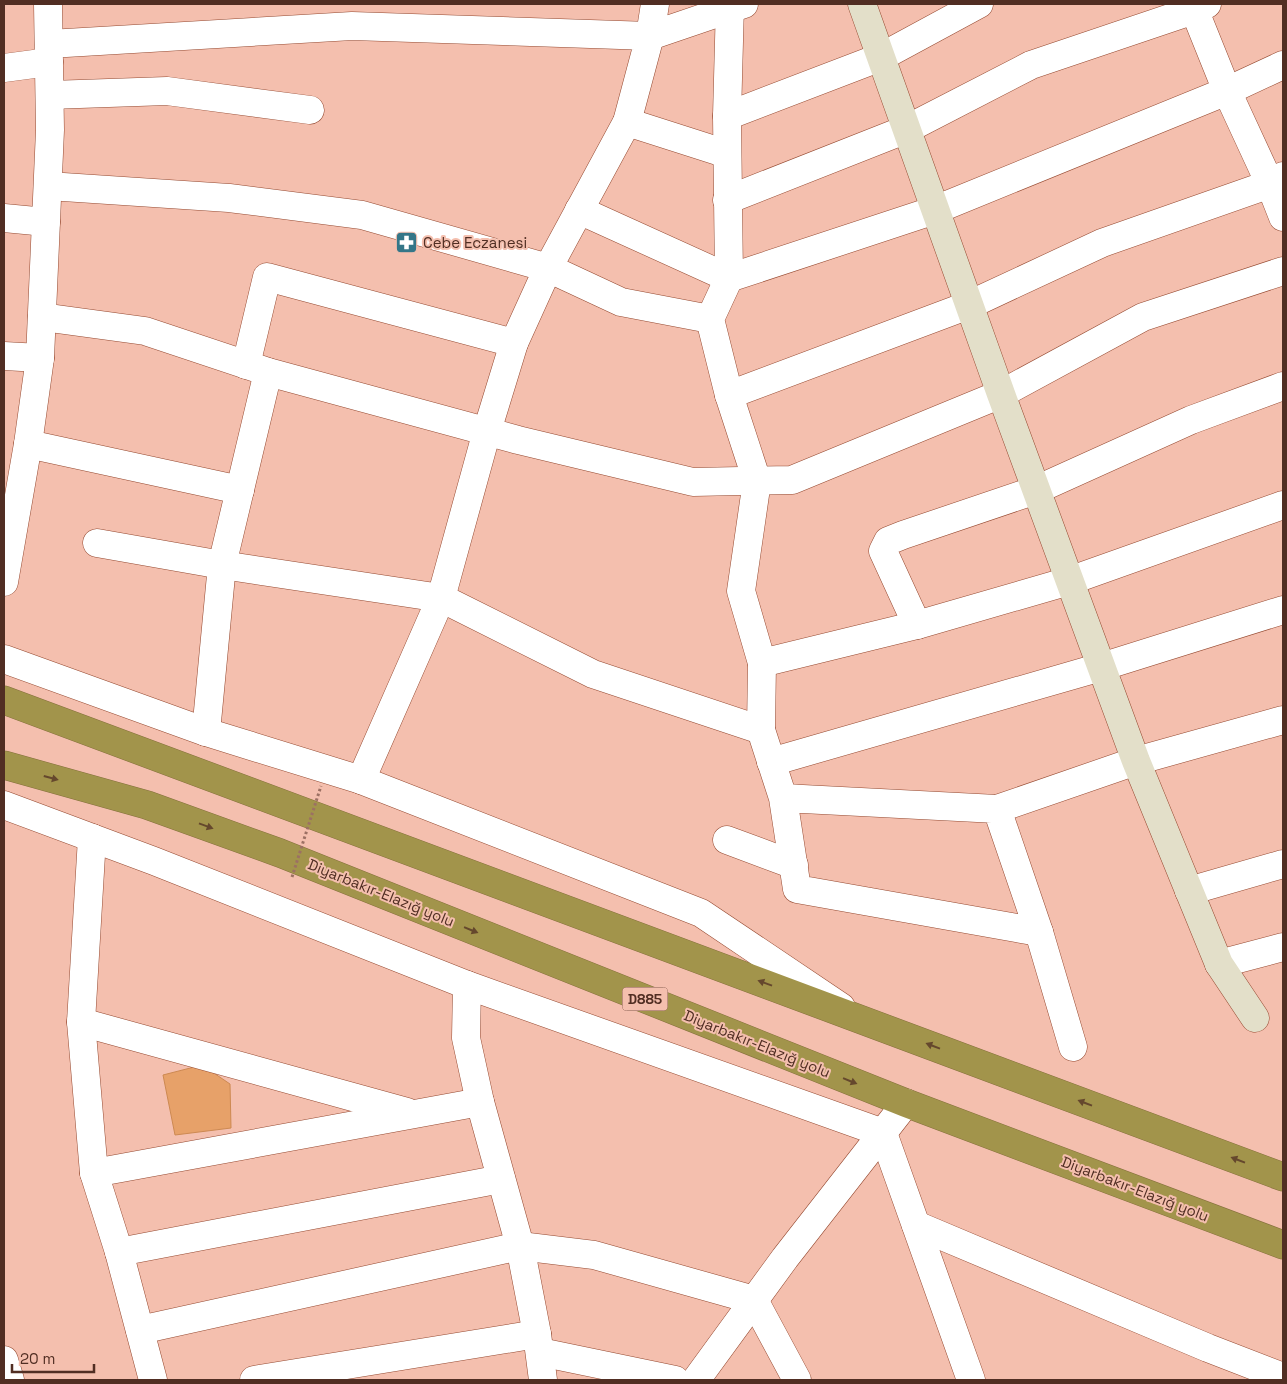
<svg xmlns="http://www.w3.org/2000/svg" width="1287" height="1384" font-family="'Space Grotesk',sans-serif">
<rect width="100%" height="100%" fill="#f4bfae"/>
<!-- building -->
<path fill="#e7a169" stroke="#cd8952" d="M202,1065l28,19 1,44 -56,7 -12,-60z"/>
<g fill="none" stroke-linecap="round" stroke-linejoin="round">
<defs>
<g id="street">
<path d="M655,4l-5,32 94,-32"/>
<path d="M730,4l-3,112 2,162 -19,41 19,76 28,86 -16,110 21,72 -1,67"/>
<path d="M1192,4l35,87 43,93 13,33"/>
<path d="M49,44l303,-18 298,10 -23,86 -79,146 73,34 89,17"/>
<path d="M4,68l45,-6"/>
<path d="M50,95l117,-4 143,19"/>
<path d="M727,116l154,-59 98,-53"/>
<path d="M627,122l100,32"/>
<path d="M48,186l181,12 133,17 186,53 -34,75 -27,88 -46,167 -80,182"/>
<path d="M727,200l180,-71 124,-64 163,-55 13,-6"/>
<path d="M579,210l150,68 206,-68 292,-119 56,-26"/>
<path d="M4,218l42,4"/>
<path d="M42,317l103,14 123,41 250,68 175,42 99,-2 209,-86 142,-77 140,-46"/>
<path d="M4,356l36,2"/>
<path d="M246,365l21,-88 247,66"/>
<path d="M729,395l240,-90 133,-62 168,-59 13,-8"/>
<path d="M28,444l212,46"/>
<path d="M97,543l125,22 219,33 152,76 168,56 22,68 14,91 242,43 -42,-123 -214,-11"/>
<path d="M4,582l24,-138 12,-86 10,-228 -2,-126"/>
<path d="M917,625l-34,-74 5,-10 15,-6 133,-45 155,-70 92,-34"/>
<path d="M4,659l202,73 155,48 340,133 140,94"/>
<path d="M762,663l155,-38 152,-44 214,-76"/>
<path d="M206,732l16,-167 46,-193"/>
<path d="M771,762l330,-95 182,-57"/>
<path d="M4,805l150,56 313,124 416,148 88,247"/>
<path d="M997,809l139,-48 147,-41"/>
<path d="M92,838l-11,184 13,151 25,79 34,128"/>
<path d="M727,840l67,25"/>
<path d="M1189,891l94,-27"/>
<path d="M1039,932l34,115"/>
<path d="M1219,964l64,-17"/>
<path d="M467,985l-1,53 14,64 40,144 17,88 6,46"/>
<path d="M81,1022l326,90"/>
<path d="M94,1173l386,-71"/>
<path d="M916,1225l292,123 75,29"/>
<path d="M119,1252l382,-73"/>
<path d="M140,1330l380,-84 74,9 160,45 43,80"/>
<path d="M540,1352l135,28"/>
<path d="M4,1360l6,20"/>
<path d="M254,1380l283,-46"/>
<path d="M696,1380l89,-122 121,-155"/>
</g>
<path id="secondary" d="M862,4l139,390 135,367 83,203 36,54"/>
<g id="highway">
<path d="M4,700c425,162 853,317 1279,477"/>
<path d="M4,765l143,40 133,48 626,250 377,142"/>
</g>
</defs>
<!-- street casing -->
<use href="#street" stroke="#954930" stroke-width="29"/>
<!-- secondary casing -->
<use href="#secondary" stroke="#954930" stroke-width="29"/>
<!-- highway casing -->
<use href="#highway" stroke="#86703d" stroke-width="29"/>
<!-- street -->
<use href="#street" stroke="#fff" stroke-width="28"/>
<!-- secondary -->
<use href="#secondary" stroke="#e3dfc9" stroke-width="28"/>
<!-- highway -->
<use href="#highway" stroke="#a2944b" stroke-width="28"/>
<!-- path-bridge -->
<path stroke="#9c7063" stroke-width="3" stroke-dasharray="2.5 2.5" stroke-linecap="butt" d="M292,877l29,-91"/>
</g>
<!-- one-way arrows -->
<defs><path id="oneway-solid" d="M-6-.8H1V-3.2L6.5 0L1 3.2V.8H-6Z" transform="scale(1.25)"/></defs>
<g fill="#65482d">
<use href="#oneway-solid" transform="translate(51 778) rotate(15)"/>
<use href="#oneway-solid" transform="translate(206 826) rotate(20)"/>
<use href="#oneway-solid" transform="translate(471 930) rotate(22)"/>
<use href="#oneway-solid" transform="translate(765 983) rotate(-160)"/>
<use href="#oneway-solid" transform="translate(933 1046) rotate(-159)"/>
<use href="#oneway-solid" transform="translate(850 1081) rotate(22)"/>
<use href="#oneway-solid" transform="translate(1085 1103) rotate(-159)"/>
<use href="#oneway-solid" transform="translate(1238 1160) rotate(-159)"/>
</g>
<!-- icons -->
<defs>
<symbol id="pharmacy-square" viewBox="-11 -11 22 22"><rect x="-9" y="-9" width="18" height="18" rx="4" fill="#347688" stroke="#f4bfae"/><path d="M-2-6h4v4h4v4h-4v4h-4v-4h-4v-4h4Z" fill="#fff"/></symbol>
</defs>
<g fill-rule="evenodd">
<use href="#pharmacy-square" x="394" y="230" width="25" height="25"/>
</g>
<g text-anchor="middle" stroke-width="4" stroke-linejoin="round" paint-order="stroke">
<!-- shield labels -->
<rect fill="#f4bfae" stroke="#825a4d" stroke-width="1" x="622.5" y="987.5" width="45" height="23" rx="4"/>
<g font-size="14" font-weight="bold" fill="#512e23">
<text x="645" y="1004">D885</text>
</g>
<!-- poi labels -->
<g font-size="15" fill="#512e23" stroke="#f4bfae" text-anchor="start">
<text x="423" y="248">Cebe Eczanesi</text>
</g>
<!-- street labels -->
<g font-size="15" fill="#512e23" stroke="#f4bfae">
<text transform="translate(381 893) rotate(22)" y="5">Diyarbakır-Elazığ yolu</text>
<text transform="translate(757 1044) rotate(22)" y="5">Diyarbakır-Elazığ yolu</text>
<text transform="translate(1135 1189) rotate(21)" y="5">Diyarbakır-Elazığ yolu</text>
</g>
</g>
<!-- border -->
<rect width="1287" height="1384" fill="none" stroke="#512e23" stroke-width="10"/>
<!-- scale -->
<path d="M12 1364v8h82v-8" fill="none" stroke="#512e23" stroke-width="2.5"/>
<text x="20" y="1364" font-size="15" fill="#512e23" stroke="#f4bfae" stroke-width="4" paint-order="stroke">20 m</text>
</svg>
